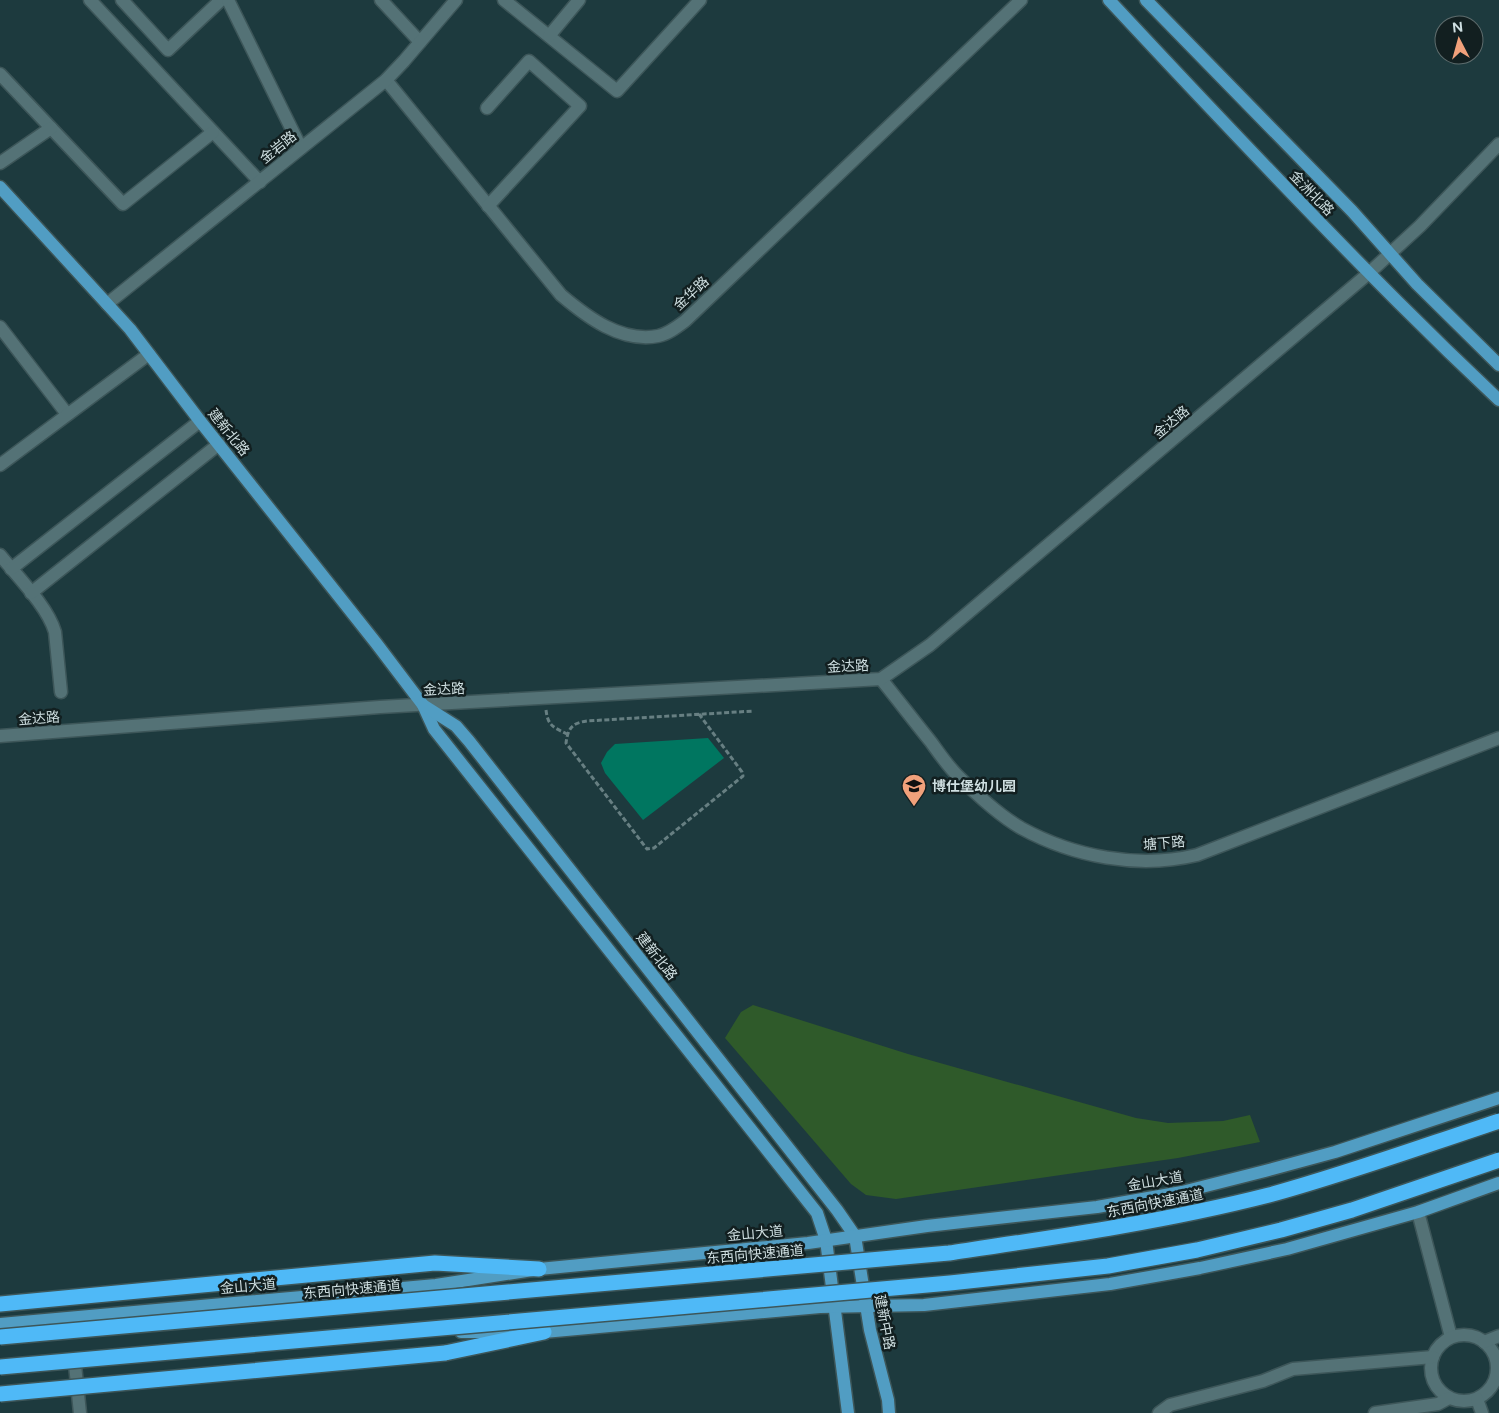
<svg xmlns="http://www.w3.org/2000/svg" width="1499" height="1413" font-family="Figtree,'Noto Sans SC',sans-serif">
<rect width="100%" height="100%" fill="#1d3a3e"/>
<!-- green -->
<path fill="#2f5a2a" d="M753,1005l155,49 228,64 32,5 55,-2 27,-6 10,27 -82,16 -282,41 -30,-4 -15,-11 -126,-146 16,-26z"/>
<!-- building -->
<path fill="#007660" d="M708,738l16,20 -81,62 -38,-47 -4,-10 6,-11 8,-8z"/>
<g fill="none" stroke-linecap="round" stroke-linejoin="round">
<defs>
<g id="minor">
<path d="M90,0l170,182"/>
<path d="M122,0l46,50 53,-50"/>
<path d="M228,0l73,148"/>
<path d="M381,0l39,42"/>
<path d="M504,0l113,91 83,-91"/>
<path d="M549,36l30,-36"/>
<path d="M0,74l123,130 90,-72"/>
<path d="M386,80l175,215c26,22 60,48 97,41 10,-2 19,-9 27,-15l336,-321"/>
<path d="M487,108l42,-47 51,45 -92,100"/>
<path d="M0,163l51,-35"/>
<path d="M107,304l279,-224 18,-19 52,-61"/>
<path d="M0,327l67,87"/>
<path d="M0,465l149,-111"/>
<path d="M0,555c17,21 48,52 55,77l6,60"/>
<path d="M11,569l189,-148"/>
<path d="M31,593l188,-149"/>
<path d="M881,679c17,21 33,42 50,63 8,11 16,23 26,33 19,19 40,39 64,53 53,29 117,41 176,27l302,-117"/>
<path d="M0,736l380,-29 501,-28 49,-34 439,-372 51,-47 79,-82"/>
<path d="M1418,1212l33,125"/>
<circle cx="1464" cy="1368" r="33"/>
<path d="M1484,1342l15,-6"/>
<path d="M75,1365l5,48"/>
<path d="M1477,1399l5,14"/>
<path d="M1159,1413l11,-8 93,-24 30,-12 140,-12"/>
<path d="M1375,1413l63,-9 11,-6"/>
</g>
<g id="major">
<path d="M1109,0c95,102 191,204 289,302 33,33 67,66 101,98"/>
<path d="M1146,0l206,211 65,73 82,81"/>
<path d="M0,187l130,142 70,92 176,222 47,62 11,24 383,484 9,27 22,173"/>
<path d="M423,705l33,21 13,15 368,469 18,26 15,94 18,70 1,13"/>
<path d="M0,1324l436,-39 103,-16 269,-26 119,-17 170,-19 85,-15 83,-21 70,-19 164,-54"/>
<path d="M461,1332h83l276,-25 104,-2 186,-21 90,-16 87,-19 131,-37 81,-29"/>
</g>
<g id="highway">
<path d="M0,1304l435,-41 104,6"/>
<path d="M445,1353l99,-21"/>
</g>
</defs>
<!-- minor casing -->
<use href="#minor" stroke="#3d5659" stroke-width="15"/>
<!-- major casing -->
<use href="#major" stroke="#3d5659" stroke-width="15"/>
<!-- highway casing -->
<use href="#highway" stroke="#3d5659" stroke-width="18"/>
<!-- path -->
<g stroke="#677f82" stroke-width="3" stroke-dasharray="5 2.5" stroke-linecap="butt">
<path d="M546,710c2,16 7,17 21,24"/>
<path d="M699,714l43,58 1,4 -89,72 -7,1 -81,-106c2,-15 6,-20 21,-22l167,-10"/>
</g>
<!-- minor -->
<use href="#minor" stroke="#547276" stroke-width="12"/>
<!-- major -->
<use href="#major" stroke="#519dc3" stroke-width="12"/>
<!-- highway -->
<use href="#highway" stroke="#4fb9f7" stroke-width="15"/>
<defs>
<g id="highway-bridge">
<path d="M0,1337l949,-84c108,-16 214,-31 320,-58 77,-21 154,-49 230,-74"/>
<path d="M0,1367l950,-84 158,-17 89,-16 84,-20 71,-20 147,-50"/>
<path d="M0,1394l445,-41"/>
</g>
</defs>
<!-- highway-bridge casing -->
<use href="#highway-bridge" stroke="#3d5659" stroke-width="18" stroke-linecap="butt"/>
<!-- highway-bridge -->
<use href="#highway-bridge" stroke="#4fb9f7" stroke-width="15"/>
</g>
<!-- icons -->
<defs>
<symbol id="school-pin" viewBox="-11 -11 22 30"><path d="M0 17L-7.5 6A9.5 9.5 0 1 1 7.5 6Z" fill="#f1a17b" stroke="#121f20"/><path d="M0-5L7-2L0 1L-7-2ZM-4 1L0 2.5L4 1V4Q0 6-4 4Z" fill="#111"/></symbol>
</defs>
<g fill-rule="evenodd">
<use href="#school-pin" x="900" y="772" width="28" height="38"/>
</g>
<g text-anchor="middle" stroke-width="5" stroke-linejoin="round" paint-order="stroke">
<!-- street labels -->
<g font-size="14" fill="#cfdfe1" stroke="#121f20">
<text transform="translate(278 147) rotate(-39)" y="5">金岩路</text>
<text transform="translate(1312 193) rotate(46)" y="5">金洲北路</text>
<text transform="translate(691 293) rotate(-43)" y="5">金华路</text>
<text transform="translate(1171 422) rotate(-40)" y="5">金达路</text>
<text transform="translate(229 432) rotate(51)" y="5">建新北路</text>
<text transform="translate(848 666) rotate(-3)" y="5">金达路</text>
<text transform="translate(444 689) rotate(-3)" y="5">金达路</text>
<text transform="translate(39 718) rotate(-4)" y="5">金达路</text>
<text transform="translate(1164 843) rotate(-5)" y="5">塘下路</text>
<text transform="translate(657 956) rotate(52)" y="5">建新北路</text>
<text transform="translate(1155 1181) rotate(-10)" y="5">金山大道</text>
<text transform="translate(1155 1203) rotate(-11)" y="5">东西向快速通道</text>
<text transform="translate(755 1233) rotate(-5)" y="5">金山大道</text>
<text transform="translate(755 1254) rotate(-5)" y="5">东西向快速通道</text>
<text transform="translate(248 1286) rotate(-5)" y="5">金山大道</text>
<text transform="translate(352 1289) rotate(-5)" y="5">东西向快速通道</text>
<text transform="translate(885 1322) rotate(79)" y="5">建新中路</text>
</g>
<!-- poi labels -->
<g font-size="14" font-weight="bold" fill="#cfdfe1" stroke="#121f20" text-anchor="start">
<text x="932" y="791">博仕堡幼儿园</text>
</g>
</g>
<!-- north arrow -->
<g transform="translate(1459 40) rotate(354)"><circle r="24" fill="#121f20" stroke="#5e6c6d"/>
<path d="M0-4L9 19L0 12L-9 19Z" fill="#f1a17b"/>
<text y="-8" font-size="14" font-weight="bold" text-anchor="middle" fill="#cfdfe1">N</text>
</g>
</svg>
